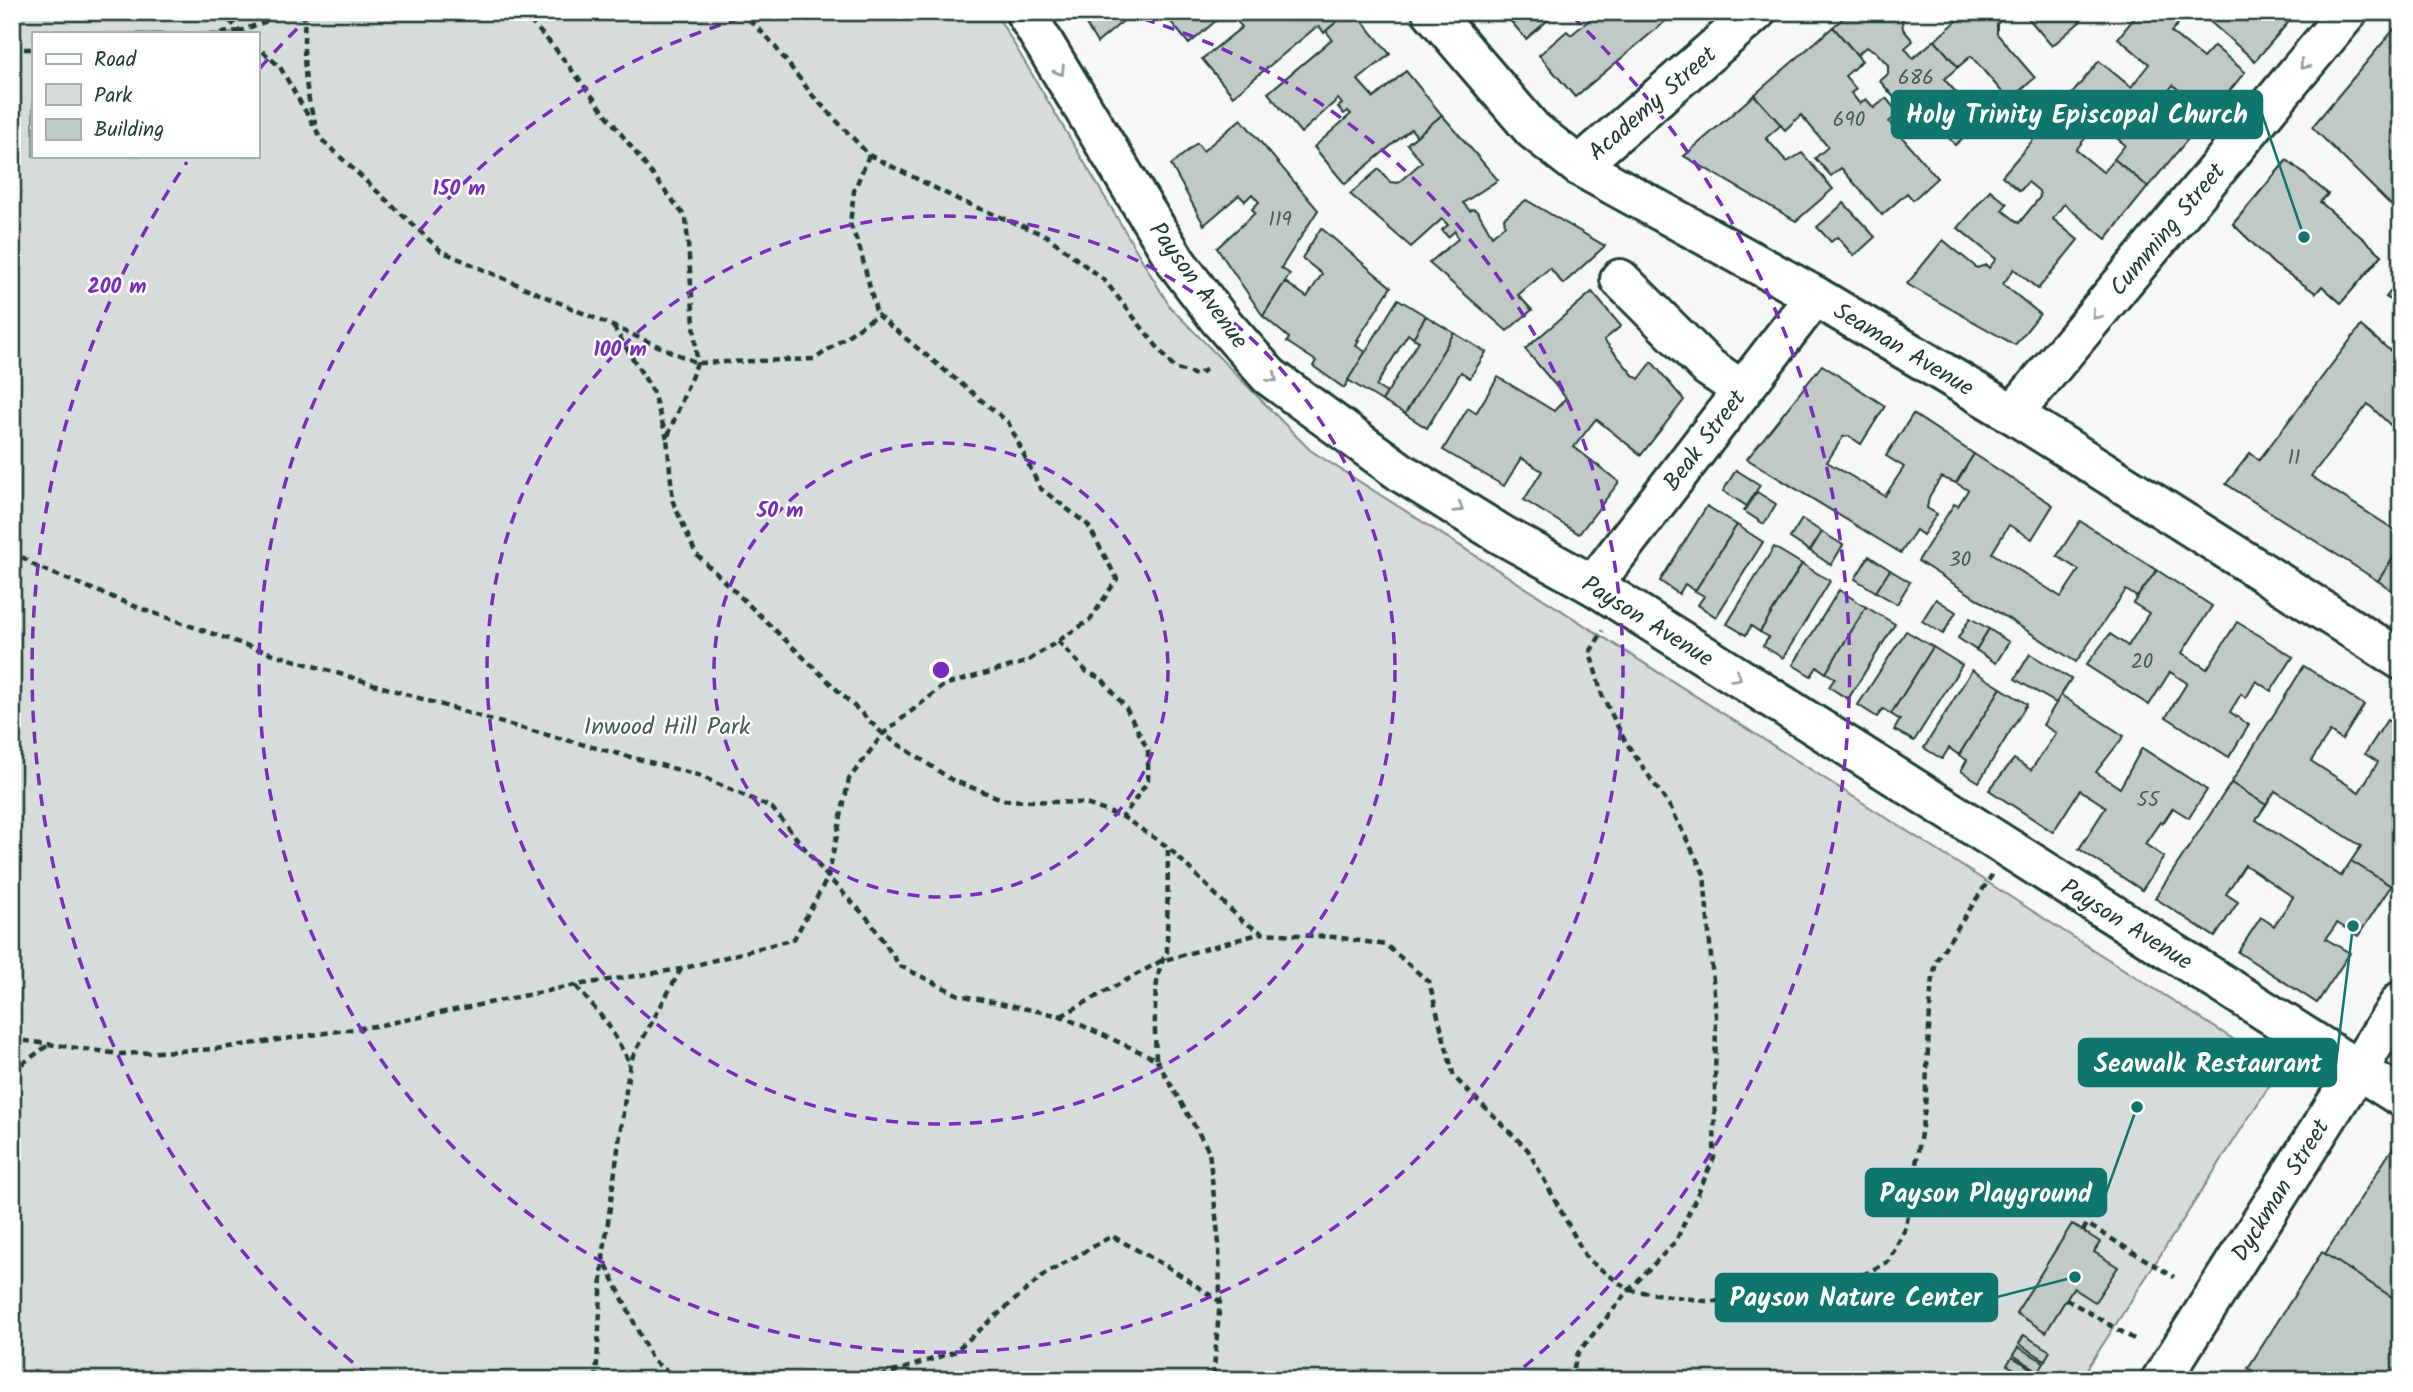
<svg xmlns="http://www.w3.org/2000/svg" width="2413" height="1392" font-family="Kalam,sans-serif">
<rect width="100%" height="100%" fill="#f6f7f7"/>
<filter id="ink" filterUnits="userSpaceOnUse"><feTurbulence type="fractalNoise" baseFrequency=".0143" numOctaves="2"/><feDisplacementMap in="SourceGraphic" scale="14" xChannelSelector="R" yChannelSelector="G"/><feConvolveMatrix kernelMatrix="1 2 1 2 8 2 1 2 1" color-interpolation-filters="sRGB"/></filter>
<g filter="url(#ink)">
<!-- green -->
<path fill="#d6dcdb" stroke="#7a8c88" stroke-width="2" fill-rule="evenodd" d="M12,12h983l175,295 140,143 970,619 -200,311h-2068zM33,33h224v123h-224z"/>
<!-- building -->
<g fill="#c0c9c6" stroke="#1f3d34" stroke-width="2">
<path d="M1079,12h55l-37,31z"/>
<path d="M1163,12h63l-37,32z"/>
<path d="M1229,12h119l-24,21 -4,-6 -5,1 -82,68 -31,-37 40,-32z"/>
<path d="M1348,12h7l35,42 -32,26 16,18 32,-27 36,44 -25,21 -6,-7 -66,55 -31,-37 37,-33 -3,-3 -4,3 -6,-7 4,-3 -4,-5 -37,34 -33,-40 64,-54 -6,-8z"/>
<path d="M1503,12h48l3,3 -28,24z"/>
<path d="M1588,12h77l4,6 -94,79 -36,-42 28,-24 4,4 22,-18z"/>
<path d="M1850,12h61l-9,8 1,9 10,12 -8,7 8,10 22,-18 23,27 -14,12 38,42 -27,24 -37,-43 -8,-2 -8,7 -22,-26 8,-7v-9l-13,-14 -9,-4 -9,8 -24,-28z"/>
<path d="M1949,12h52l4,5 -8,7v10l38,44 -26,22 -38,-44 -13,11 -23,-27 22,-19z"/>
<path d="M2023,12h50l8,9 -29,25z"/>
<path d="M2139,12h37l7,6 -12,14 32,26 11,-12 31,26 -36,44 -36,-31 -19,24 35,29 -41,49 -34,-28 11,-14 -31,-26 -12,14 -25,-21 42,-51 32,26 18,-23 -31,-26z"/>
<path d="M2199,12h88l6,5 -38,44z"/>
<path d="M2401,21v194l-89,-88z"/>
<path d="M1833,27l29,34 -17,15 11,13 -5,4 9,11 6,-5 8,9 12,-10 13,16 -10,8 48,56 -24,22 -6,-7 -25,22 -41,-47 -10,8 -16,-18 13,-11 -27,-32 -16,15 -31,-35z"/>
<path d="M1754,95l27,30 -15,13 21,24 15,-9 31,36 -37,32 -112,-65z"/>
<path d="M2057,112l29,25 -10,13 27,22 11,-13 34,28 -42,52 -42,-35 -11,15 25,21 -40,49 -24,-20 -11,15 37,30 -25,31 -108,-61 36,-44 34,28 9,-3 3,3 7,-9 -38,-31 32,-38 17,14 -5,6 17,13 21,-26 -1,-6 -11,-9 -8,9 -18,-15z"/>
<path d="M1442,115l56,65 -35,23 7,8 3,-2 5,3 14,24 13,-11 -1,-7 22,-18 79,46 -42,38 -13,-16 -32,27 14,15 -25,21 -78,-68 29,-24 -3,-8 -7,6 -6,-7 6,-5 -6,-6 -31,28 -61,-53 29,-25 11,13 8,1 24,-21 -15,-18z"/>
<path d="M1241,119l77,91 -37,58 9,6 -27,42 -46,-68 38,-35 -3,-4 7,-7 -7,-8 -7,7 -6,-6 -35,30 -33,-60 26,-22 6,8z"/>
<path d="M2287,160l41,34 -8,8 62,53 -41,48 -19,-17 -6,7 -42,-29 -41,-40z"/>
<path d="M2287,160l41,34 -8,8 62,53 -41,48 -19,-17 -6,7 -42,-29 -41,-40z"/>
<path d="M1844,203l31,34 -21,19 -17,-19 -6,5 -14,-15z"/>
<path d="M1321,228l70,59 -34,53 2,1 -3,5 10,6 -22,36 -31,-22 3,-5 -29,-19 2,-4 -26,-22 22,-34 22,15 15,-23 -20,-16z"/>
<path d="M2401,278v31l-15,-12z"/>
<path d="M1592,292l29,34 -17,14 29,35 6,4 13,-17 32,38 -43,55 -45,-36 -22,28 45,35 -40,52 -55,-34 18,-29 -21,-13 -17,28 -61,-36 25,-42 8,5 22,-36 56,34 12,-13 -41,-49z"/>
<path d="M1398,299l28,17 -13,22 -5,-4 -32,52 11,7 -5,8 -34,-21z"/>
<path d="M1426,316l28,17 -49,81 -23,-13 37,-60 -6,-3z"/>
<path d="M2361,326l40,34v75l-33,-31 -57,72 90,58v12l-23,35 -152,-97 24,-31 9,7z"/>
<path d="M1454,333l32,19 -16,26 -9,-6 -34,56 -22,-14z"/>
<path d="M1822,365l63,41 -24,38 -12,-8 -6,1 -16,25 58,34 19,-29 -18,-11 27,-42 61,40 -18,29 -15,-6 -12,20 -2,11 10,6 -14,21 -7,-5 -15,23 -154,-94z"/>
<path d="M1974,454l79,51 -21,34 -23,-14 -17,28 69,44 18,-27 -22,-14 23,-35 77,49 -20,27 -11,-7 -50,72 -158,-101 36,-57 4,2 10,-16 -12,-7z"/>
<path d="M1736,470l24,15 -13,21 -24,-15z"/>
<path d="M1757,492l19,12 -12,20 -20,-13z"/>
<path d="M1707,506l30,19 -42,66 -10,-7 -6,10 -19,-13z"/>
<path d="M1802,519l20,13 -12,19 -20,-13z"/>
<path d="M1737,525l26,17 -47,75 -18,-12 6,-9 -9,-5z"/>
<path d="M1822,532l21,13 -12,20 -21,-14z"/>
<path d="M2401,546v50l-23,-15z"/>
<path d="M1774,547l28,17 -42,68 -9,-6 -5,9 -19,-11z"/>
<path d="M1869,556l21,14 -14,22 -21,-13z"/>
<path d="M1802,564l28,17 -47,77 -20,-12 6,-9 -9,-5z"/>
<path d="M1890,570l20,12 -13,22 -21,-12z"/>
<path d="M2157,570l55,36 -30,47 25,16 30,-47 56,35 -22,34 -15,-10 -10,17 -5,-4 -11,18 19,13 -20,32 -63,-40 21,-34 -17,-11 -21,33 -63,-40 24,-31 18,12 21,-33 -16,-10z"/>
<path d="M1839,590l27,17 -40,66 -9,-6 -6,9 -18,-11z"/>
<path d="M1936,599l20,13 -13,22 -21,-13z"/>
<path d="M1866,607l29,17 -47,75 -19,-12 6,-9 -9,-5z"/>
<path d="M1970,618l19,11 -13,21 -18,-12z"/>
<path d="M1989,629l20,13 -13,21 -20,-13z"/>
<path d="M1906,631l27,16 -42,67 -8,-5 -6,8 -19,-12z"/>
<path d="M1933,647l29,18 -48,76 -20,-11 6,-10 -9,-6z"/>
<path d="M2030,654l41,25 -15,24 -41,-24z"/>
<path d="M2304,666l60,39 -22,35 -12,-8 -19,29 48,31 19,-30 -13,-8 22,-34 14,9v142l-10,15 -40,-25 10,-15 -86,-55 -9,14 -35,-22z"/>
<path d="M1972,670l29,18 -42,67 -10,-7 -7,11 -18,-11z"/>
<path d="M2001,688l26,16 -48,78 -18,-11 6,-11 -8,-5z"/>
<path d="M2061,695l63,41 -28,36 24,16 22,-40 65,42 -18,28 -16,-10 -10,15 -3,-1 -15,22 19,13 -22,33 -63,-41 27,-42 -26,-17 -27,42 -64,-42 25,-31 17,11 25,-37 -13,-8z"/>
<path d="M2231,783l35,22 -10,15 85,56 10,-15 40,25 -33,50 -21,-13 -11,16 24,14 -33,50 -79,-51 23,-35 13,9 19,-29 -48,-32 -19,29 12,8 -23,35 -60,-39z"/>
<path d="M2399,1138l2,2v163l-76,-49z"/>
<path d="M2072,1224l28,18 -6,10 24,15 -23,35 -22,-14 -27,44 -30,-19z"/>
<path d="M2322,1252l79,51v77h-136l-17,-12z"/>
<path d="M2024,1335l26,16 -5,9 -26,-16z"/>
<path d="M2018,1347l26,15 -5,9 -26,-16z"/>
<path d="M2012,1357l26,15 -4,8 -27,-15z"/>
</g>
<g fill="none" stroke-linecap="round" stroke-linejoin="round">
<defs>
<g id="minor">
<path d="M1025,12l152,251 42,56 50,57 133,97 100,62 91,50 808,512"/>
<path d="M1432,12l101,118 46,36 236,130 198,118 388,246"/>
<path d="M1579,166l177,-154"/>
<path d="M1620,279l88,88 34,23"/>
<path d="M2013,414l335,-402"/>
<path d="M1593,585l222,-289"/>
</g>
<path id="major" d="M2161,1380l240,-379"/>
</defs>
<!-- minor casing -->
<use href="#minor" stroke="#1f3d34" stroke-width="44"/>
<!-- major casing -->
<use href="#major" stroke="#1f3d34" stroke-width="44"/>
<!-- path -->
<g stroke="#1f3d34" stroke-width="4.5" stroke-dasharray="7 5" stroke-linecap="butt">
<path d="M221,12l19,19 52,-19"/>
<path d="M305,12c-2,38 -2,77 11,113"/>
<path d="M522,12l32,35 132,171 11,145 -30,75 6,64 23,52 187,180 69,46 53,20 78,3 40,14 45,30 73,73 21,13 73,4 51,8 43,37 25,95 74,73 59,109 42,31 76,11 90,1 53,-19 41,-22 17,-34 19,-119 6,-117 5,-30 56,-86"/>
<path d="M741,12l29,28 43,56 56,59 92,46 86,35 58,45 69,87 23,7 10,-6"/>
<path d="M221,33l19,-2 3,2"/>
<path d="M12,49h21"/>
<path d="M869,155l-15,36 -4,33 10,25 17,66"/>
<path d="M613,326l39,64 15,48"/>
<path d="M12,550l25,17 105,42 112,39 241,73 203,54 74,33 56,69 41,43 31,46 59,29 102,21 95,43 53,92 10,93 1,57 -7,79"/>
<path d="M1058,641l29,31 15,7 24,29 22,42v31l-25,36"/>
<path d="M576,986l31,37 22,38"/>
<path d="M1061,1016l100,-55 101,-28"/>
<path d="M12,1039l108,15 95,-5 166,-24 195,-40 105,-16 113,-30 34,-62 21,-98 34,-45 61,-49 82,-23 64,-42 27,-41 -29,-54 -48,-37 -32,-66 -131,-107 -62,44 -118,4 -256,-112 -119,-111 -42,-73 -23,-21"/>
<path d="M1156,1059c-1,-29 -5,-83 11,-107l1,-104"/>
<path d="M12,1071l35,-25"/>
<path d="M2083,1231l4,-7 87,53"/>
<path d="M2066,1299l68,40"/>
<path d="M596,1380l7,-121"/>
<path d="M679,1380l-27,-20 -49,-102 27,-196 51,-93"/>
<path d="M869,1380l85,-28 91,-78 67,-38 56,31 51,34"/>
<path d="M1570,1380l8,-27 51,-63 47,-49 38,-83 2,-142 -12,-142 -32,-64 -47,-69 -23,-46 -12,-43 13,-21"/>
</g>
<!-- minor -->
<use href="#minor" stroke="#fff" stroke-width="38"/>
<!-- major -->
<use href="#major" stroke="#fff" stroke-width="38"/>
</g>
<!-- one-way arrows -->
<defs><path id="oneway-chevron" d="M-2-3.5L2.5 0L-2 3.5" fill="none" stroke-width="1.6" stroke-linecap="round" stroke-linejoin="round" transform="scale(1.75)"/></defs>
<g stroke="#8f9e9a">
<use href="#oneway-chevron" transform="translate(2304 65) rotate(130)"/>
<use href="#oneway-chevron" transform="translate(1060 71) rotate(59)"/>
<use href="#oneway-chevron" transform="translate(2096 315) rotate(130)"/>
<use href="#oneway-chevron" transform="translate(1273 378) rotate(41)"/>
<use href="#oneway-chevron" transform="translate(1459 508) rotate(32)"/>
<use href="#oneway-chevron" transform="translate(1737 677) rotate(32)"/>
</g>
</g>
<!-- distance rings -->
<g fill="none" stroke="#7b2cbf" stroke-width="3.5" stroke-dasharray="12 9">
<circle cx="941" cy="670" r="227"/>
<circle cx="941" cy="670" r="454"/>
<path d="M1123 13A682 682 0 1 1 759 13"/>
<path d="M369 1376A909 909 0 0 1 187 162M260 68A909 909 0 0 1 310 16M1572 16A909 909 0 0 1 1513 1376"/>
</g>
<g text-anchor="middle" stroke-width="5" stroke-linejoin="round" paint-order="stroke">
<!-- number labels -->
<g font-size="21" fill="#476058">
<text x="1916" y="84">686</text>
<text x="1849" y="126">690</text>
<text x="1280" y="226">119</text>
<text x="2294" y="464">11</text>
<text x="1960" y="566">30</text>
<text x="2142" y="668">20</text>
<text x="2148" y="806">55</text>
</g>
<!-- street labels -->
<g font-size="24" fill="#1f3d34" stroke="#fff">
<text transform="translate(1652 103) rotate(-41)" y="8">Academy Street</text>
<text transform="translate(2167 229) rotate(-50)" y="8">Cumming Street</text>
<text transform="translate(1199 285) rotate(54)" y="8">Payson Avenue</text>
<text transform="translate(1904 349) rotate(31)" y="8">Seaman Avenue</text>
<text transform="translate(1704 440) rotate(-53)" y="8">Beak Street</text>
<text transform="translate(1648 621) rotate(32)" y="8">Payson Avenue</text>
<text transform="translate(2127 924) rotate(32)" y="8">Payson Avenue</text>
<text transform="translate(2280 1190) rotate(-58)" y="8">Dyckman Street</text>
</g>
<!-- park labels -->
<g font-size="24" fill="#445d55" stroke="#fff">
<text x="667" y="734">Inwood Hill Park</text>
</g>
</g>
<circle cx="941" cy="670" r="10" fill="#7b2cbf" stroke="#fff" stroke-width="3.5"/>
<g font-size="21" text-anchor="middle" font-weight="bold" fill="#7b2cbf" stroke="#fff" stroke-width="5" stroke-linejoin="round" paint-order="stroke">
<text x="459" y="195">150 m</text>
<text x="117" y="293">200 m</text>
<text x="620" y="356">100 m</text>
<text x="780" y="517">50 m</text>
</g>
<!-- callouts -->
<path fill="none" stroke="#0f766e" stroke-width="2.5" d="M2304 237L2262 114M2353 926L2336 1063M2137 1107L2106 1193M2075 1277L1997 1297"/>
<g fill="#0f766e" stroke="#fff" stroke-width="2.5">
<circle cx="2304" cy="237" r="7"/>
<circle cx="2353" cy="926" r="7"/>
<circle cx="2137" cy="1107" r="7"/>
<circle cx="2075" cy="1277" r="7"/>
</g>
<g fill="#0f766e" stroke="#0f766e" stroke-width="2.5">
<rect x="1892" y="91" width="370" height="47" rx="7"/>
<rect x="2079" y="1039" width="257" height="47" rx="7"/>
<rect x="1866" y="1169" width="240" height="47" rx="7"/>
<rect x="1716" y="1274" width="281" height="47" rx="7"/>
</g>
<g font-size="26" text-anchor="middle" font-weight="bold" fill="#fff">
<text x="2077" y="123">Holy Trinity Episcopal Church</text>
<text x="2208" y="1072">Seawalk Restaurant</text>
<text x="1986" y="1202">Payson Playground</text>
<text x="1856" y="1306">Payson Nature Center</text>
</g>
<!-- margin -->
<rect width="2413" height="1392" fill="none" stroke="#fff" stroke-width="42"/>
<rect x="21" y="21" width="2371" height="1350" fill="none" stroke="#1f3d34" stroke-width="2.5" filter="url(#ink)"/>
<!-- legend -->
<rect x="32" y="32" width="228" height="126" fill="#ffffff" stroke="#a5b1ae" stroke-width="2"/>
<rect x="46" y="54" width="35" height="10" fill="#ffffff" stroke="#a5b1ae" stroke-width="2"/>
<text x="94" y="66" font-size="21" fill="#1f3d34">Road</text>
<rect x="46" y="84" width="35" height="21" fill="#d6dcdb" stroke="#a5b1ae" stroke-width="2"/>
<text x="94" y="102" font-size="21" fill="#1f3d34">Park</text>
<rect x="46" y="119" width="35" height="21" fill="#c0c9c6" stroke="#a5b1ae" stroke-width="2"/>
<text x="94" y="136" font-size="21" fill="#1f3d34">Building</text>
</svg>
